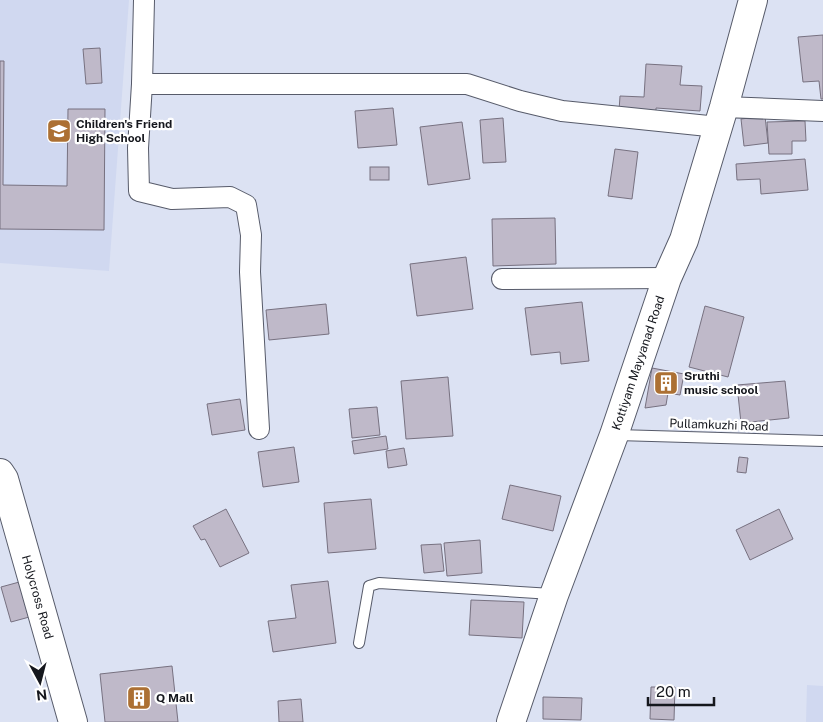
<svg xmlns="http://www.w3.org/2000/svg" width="823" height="722" font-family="'Public Sans',sans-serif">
<rect width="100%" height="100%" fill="#dce2f3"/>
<!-- built -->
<g fill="#d0d8f0">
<path d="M0,0h129l-20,271 -109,-8z"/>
<path d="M807,685l16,1v36h-17z"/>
</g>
<!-- building -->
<g fill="#bfb9c9" stroke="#777180">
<path d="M823,35v64h-2l-2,-18 -16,1 -5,-45z"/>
<path d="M100,48l2,35 -16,1 -3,-35z"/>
<path d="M0,61h4l-1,124 64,1 1,-77h37l-1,121 -104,-1z"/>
<path d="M646,64l36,2 -2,19 22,1 -2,25 -44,-3v5l-37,-2 1,-15 24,1z"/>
<path d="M393,108l4,37 -39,3 -3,-37z"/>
<path d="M765,116l3,27 -24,3 -3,-27z"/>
<path d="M503,118l3,44 -23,1 -3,-43z"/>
<path d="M805,121l1,20h-14v13h-23l-2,-32z"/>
<path d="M462,122l8,57 -42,6 -8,-58z"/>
<path d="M615,149l23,3 -6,47 -24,-3z"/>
<path d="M805,159l3,31 -47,4 -1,-15 -23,1 -1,-16z"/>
<rect x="370" y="167" width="19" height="13"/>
<path d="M555,218l1,46 -63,2 -1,-47z"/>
<path d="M466,257l7,52 -56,7 -7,-52z"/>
<path d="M582,302l7,59 -28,3 -1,-12 -29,3 -6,-47z"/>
<path d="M326,304l3,30 -60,6 -3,-30z"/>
<path d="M705,306l39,11 -16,60 -39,-10z"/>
<path d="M652,368l32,6 -4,21 -12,-2 -2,12 -21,3z"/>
<path d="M448,377l5,59 -47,3 -5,-58z"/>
<path d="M785,381l4,37 -48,5 -4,-38z"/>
<path d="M240,399l5,31 -33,5 -5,-31z"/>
<path d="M377,407l3,28 -28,3 -3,-29z"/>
<path d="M386,436l2,13 -34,5 -2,-13z"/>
<path d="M294,447l5,35 -36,5 -5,-35z"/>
<path d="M404,448l3,17 -19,3 -2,-17z"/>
<path d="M739,457l9,1 -2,15 -9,-1z"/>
<path d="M510,485l51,11 -8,35 -51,-12z"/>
<path d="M371,499l5,50 -48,4 -4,-50z"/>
<path d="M226,509l23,44 -29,14 -15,-28 -4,1 -8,-14z"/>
<path d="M779,509l14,30 -43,21 -14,-30z"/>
<path d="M480,540l2,33 -35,3 -3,-33z"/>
<path d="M441,544l3,27 -20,2 -3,-28z"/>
<path d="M23,581l10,35 -22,6 -10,-35z"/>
<path d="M328,581l8,62 -63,9 -5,-31 28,-3 -5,-33z"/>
<path d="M471,600l53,2 -2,36 -53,-3z"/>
<path d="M172,666l6,56h-73l-5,-48z"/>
<path d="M651,687h24l-1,33 -24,-1z"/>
<path d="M543,697l39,1 -1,22 -38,-1z"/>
<path d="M301,699l2,23h-24l-1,-21z"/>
</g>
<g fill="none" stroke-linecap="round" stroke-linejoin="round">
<defs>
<g id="service">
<path d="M617,435l206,6"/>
<path d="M359,643l10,-57 10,-3 173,11"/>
</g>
<g id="minor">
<path d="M144,0l-2,84 -4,64 1,43 33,8 58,-2 16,8 5,30 -1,37 9,157"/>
<path d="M142,84h325l53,17 42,10 156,16"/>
<path d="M724,107l99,4"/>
<path d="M502,279l165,-1"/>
</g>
<g id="secondary">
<path id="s1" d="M0,473l4,6 69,243"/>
<path id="s2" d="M511,722l43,-127 60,-160 53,-157 17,-38 40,-133 29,-107"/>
</g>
</defs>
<!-- service casing -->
<use href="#service" stroke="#575b6a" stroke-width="12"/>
<!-- minor casing -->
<use href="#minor" stroke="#575b6a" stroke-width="22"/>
<!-- secondary casing -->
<use href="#secondary" stroke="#575b6a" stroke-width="30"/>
<!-- service -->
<use href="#service" stroke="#fff" stroke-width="10"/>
<!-- minor -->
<use href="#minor" stroke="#fff" stroke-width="20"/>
<!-- secondary -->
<use href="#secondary" stroke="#fff" stroke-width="28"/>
</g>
<!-- icons -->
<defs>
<symbol id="school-square" viewBox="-11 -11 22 22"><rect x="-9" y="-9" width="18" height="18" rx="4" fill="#ac7033" stroke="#fff"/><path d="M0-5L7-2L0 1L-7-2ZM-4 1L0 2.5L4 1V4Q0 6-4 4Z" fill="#fff"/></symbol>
<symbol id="building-square" viewBox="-11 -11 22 22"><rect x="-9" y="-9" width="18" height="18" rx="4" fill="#ac7033" stroke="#fff"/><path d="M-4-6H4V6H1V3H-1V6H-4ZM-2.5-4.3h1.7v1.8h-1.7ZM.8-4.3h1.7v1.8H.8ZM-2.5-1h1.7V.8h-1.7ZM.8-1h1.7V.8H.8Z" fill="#fff"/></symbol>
</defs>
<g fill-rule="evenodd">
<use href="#school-square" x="45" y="117" width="28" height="28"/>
<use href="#building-square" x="652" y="369" width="28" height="28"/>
<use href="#building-square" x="125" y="684" width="28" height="28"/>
</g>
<g text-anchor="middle" stroke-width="4.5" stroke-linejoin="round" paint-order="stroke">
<!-- poi labels -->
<g font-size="12" font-weight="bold" fill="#15171d" stroke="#fff" text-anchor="start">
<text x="76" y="128">Children's Friend<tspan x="76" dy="14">High School</tspan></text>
<text x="684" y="380">Sruthi<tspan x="684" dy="14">music school</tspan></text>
<text x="156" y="702">Q Mall</text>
</g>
<!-- street labels -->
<g font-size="12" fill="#15171d" stroke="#fff">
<text dy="4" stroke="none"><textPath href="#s2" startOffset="381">Kottiyam Mayyanad Road</textPath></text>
<text transform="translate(719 425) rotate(2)" y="4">Pullamkuzhi Road</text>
<text dy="4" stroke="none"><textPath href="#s1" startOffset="130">Holycross Road</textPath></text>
</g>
</g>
<!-- north arrow -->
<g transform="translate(40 682) rotate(173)" stroke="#ffffff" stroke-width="4" paint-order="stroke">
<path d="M0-4L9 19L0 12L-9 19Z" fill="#15171d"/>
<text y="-8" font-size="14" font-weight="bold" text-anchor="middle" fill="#15171d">N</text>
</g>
<!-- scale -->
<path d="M648 697v8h66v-8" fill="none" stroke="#15171d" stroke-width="2.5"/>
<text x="656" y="697" font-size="15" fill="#15171d" stroke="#ffffff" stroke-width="4" paint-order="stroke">20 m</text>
</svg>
